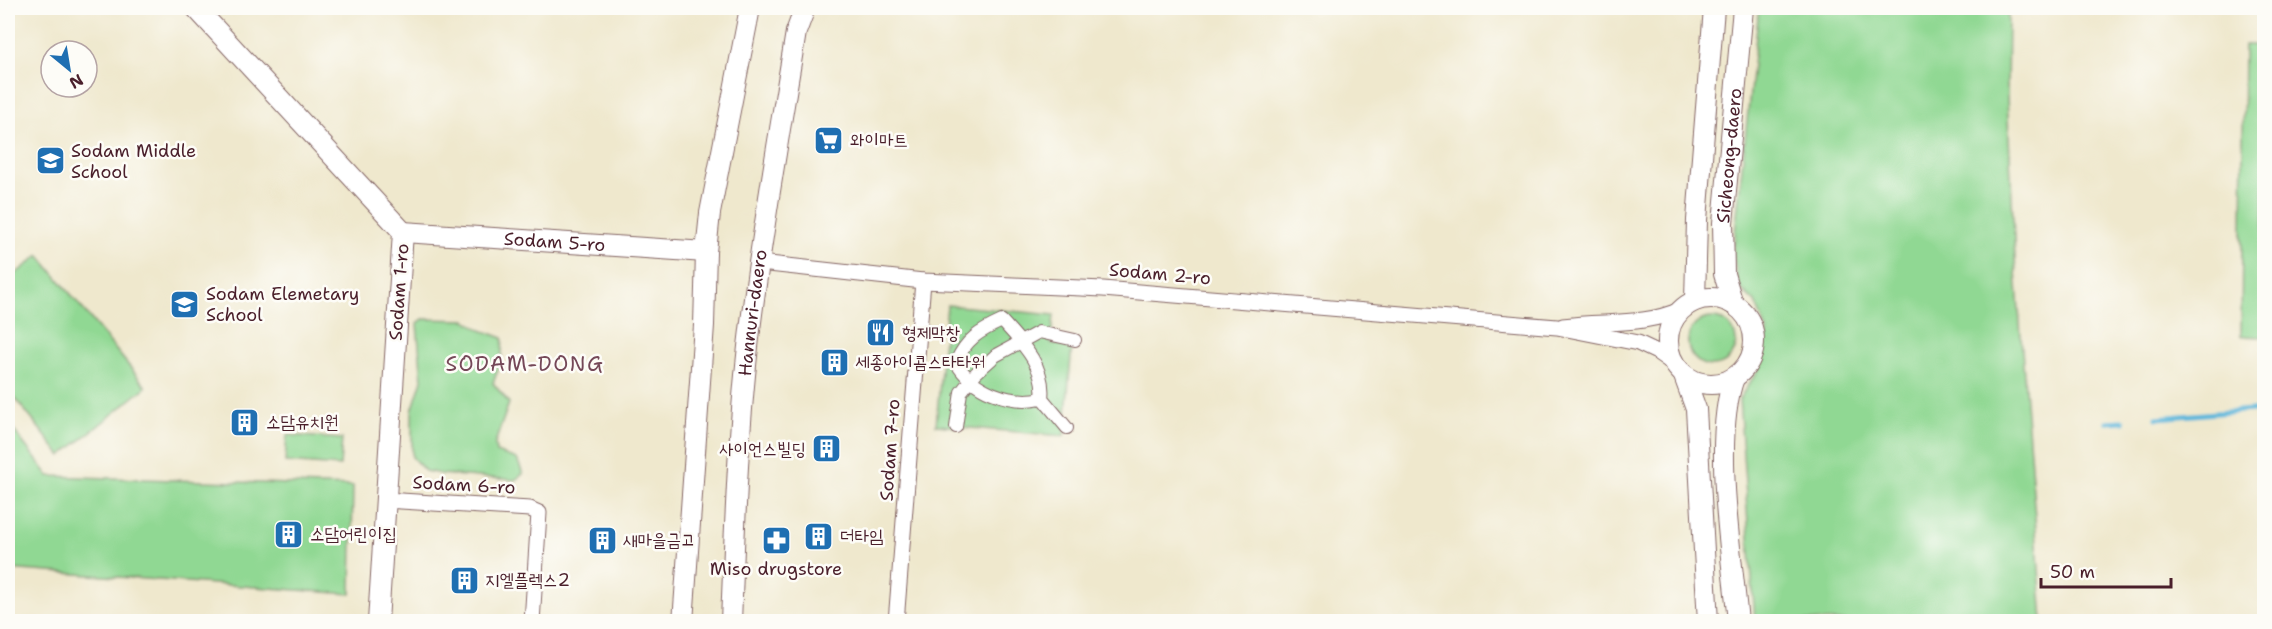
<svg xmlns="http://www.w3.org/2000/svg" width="2272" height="629" font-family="'Shantell Sans','Poor Story',sans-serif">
<rect width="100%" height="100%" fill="#fdfcf7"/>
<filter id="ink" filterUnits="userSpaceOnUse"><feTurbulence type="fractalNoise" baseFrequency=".0167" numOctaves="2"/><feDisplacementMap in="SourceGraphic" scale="12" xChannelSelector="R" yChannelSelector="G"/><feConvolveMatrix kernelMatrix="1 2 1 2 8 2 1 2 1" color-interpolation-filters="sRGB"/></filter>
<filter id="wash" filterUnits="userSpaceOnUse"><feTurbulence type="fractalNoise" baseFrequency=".008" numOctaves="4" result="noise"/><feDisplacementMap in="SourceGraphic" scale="24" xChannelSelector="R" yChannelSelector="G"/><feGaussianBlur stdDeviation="1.35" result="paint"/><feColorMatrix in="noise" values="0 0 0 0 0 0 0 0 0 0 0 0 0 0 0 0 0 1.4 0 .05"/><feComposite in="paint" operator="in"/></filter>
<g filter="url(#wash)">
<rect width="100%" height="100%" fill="#efe8cd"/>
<!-- green -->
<g fill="#90d893" stroke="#6d7c5f" stroke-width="1.5">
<path d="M1759,8h249l-1,89 8,162 28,362h-288l-16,-222 22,-33 6,-35 -12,-29 -17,-16 -5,-34z"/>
<path d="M2244,45h20v292l-23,-1z"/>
<path d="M39,255l107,132 -85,69 -53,-67v-109z"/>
<path d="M947,305l107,10 -3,28 21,3 -8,90 -128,-11z"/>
<circle cx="1712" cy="342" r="24"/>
<path d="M423,319l43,1 15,10 22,8 -2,24 -8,21 16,20 -14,40 1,9 21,7 6,15 -8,6 -74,-6 -16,-3 -13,-14v-46l10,-31 -5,-56z"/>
<path d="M8,423l41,53 304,10 -2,108 -343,-25z"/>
<path d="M287,435l55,4 -2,27 -55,-4z"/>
</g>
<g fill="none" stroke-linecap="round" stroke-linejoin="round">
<!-- stream -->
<g stroke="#5db7db" stroke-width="5">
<path d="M2157,418l107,-9"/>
<path d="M2107,422l16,-1"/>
</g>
</g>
</g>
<g filter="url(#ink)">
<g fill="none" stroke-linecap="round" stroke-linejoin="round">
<defs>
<g id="pedestrian">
<path d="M1042,398c-31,7 -70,-7 -86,-36 10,-23 24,-31 46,-41 20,22 44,46 40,77l25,30"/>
<path d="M956,427l5,-35 15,-19 19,-17 44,-24 36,8"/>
</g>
<g id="minor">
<path d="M760,263l163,18 180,8 454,38 81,16 19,9 17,12"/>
<path d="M1563,326c41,-6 80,1 119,-17"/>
<path d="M385,500l145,9 9,4 -7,109"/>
<path d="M896,622l27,-341"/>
</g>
<g id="tertiary">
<path d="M196,8l207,224 -25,390"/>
<path id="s1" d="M403,232l303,20"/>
<circle cx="1711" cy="341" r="43"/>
<path d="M1695,301l2,-81 17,-212"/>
<path id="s2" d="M1733,304l-9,-30 -1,-51 20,-215"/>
<path d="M1684,376l12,33 12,213"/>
<path d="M1734,378c-22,60 -2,178 4,244"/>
<path d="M683,622l21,-297 2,-73 4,-39 40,-205"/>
<path id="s3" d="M731,622c4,-98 7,-196 19,-292 12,-100 30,-199 46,-298l9,-24"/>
</g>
</defs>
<!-- pedestrian casing -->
<use href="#pedestrian" stroke="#846564" stroke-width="14"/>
<!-- minor casing -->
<use href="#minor" stroke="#846564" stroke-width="17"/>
<!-- tertiary casing -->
<use href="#tertiary" stroke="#846564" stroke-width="22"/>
<!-- pedestrian -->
<use href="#pedestrian" stroke="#fff" stroke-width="12"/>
<!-- minor -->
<use href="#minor" stroke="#fff" stroke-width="15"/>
<!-- tertiary -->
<use href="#tertiary" stroke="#fff" stroke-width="20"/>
</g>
</g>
<!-- icons -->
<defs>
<symbol id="supermarket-square" viewBox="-11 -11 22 22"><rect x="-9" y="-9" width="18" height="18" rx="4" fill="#1f6fb2" stroke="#fdfcf7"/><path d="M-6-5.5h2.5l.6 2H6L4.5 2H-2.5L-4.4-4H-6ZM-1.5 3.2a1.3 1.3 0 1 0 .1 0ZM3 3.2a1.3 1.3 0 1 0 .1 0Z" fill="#fff"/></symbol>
<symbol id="school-square" viewBox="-11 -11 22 22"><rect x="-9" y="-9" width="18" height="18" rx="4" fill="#1f6fb2" stroke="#fdfcf7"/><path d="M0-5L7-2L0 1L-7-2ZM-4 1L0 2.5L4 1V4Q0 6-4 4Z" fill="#fff"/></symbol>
<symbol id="restaurant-square" viewBox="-11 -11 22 22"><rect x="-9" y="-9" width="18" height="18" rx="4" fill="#1f6fb2" stroke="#fdfcf7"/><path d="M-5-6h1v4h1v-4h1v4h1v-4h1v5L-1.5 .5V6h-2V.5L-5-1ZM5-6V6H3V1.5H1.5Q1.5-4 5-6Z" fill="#fff"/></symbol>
<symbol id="building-square" viewBox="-11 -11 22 22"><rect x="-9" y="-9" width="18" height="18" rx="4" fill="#1f6fb2" stroke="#fdfcf7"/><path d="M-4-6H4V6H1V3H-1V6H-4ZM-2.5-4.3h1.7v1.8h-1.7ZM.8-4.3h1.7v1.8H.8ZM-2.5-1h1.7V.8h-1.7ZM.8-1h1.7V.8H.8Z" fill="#fff"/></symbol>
<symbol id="pharmacy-square" viewBox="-11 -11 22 22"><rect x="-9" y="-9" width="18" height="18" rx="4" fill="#1f6fb2" stroke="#fdfcf7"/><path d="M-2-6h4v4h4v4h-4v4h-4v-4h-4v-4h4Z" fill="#fff"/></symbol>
</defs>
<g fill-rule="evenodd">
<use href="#supermarket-square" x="812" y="124" width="33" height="33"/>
<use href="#school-square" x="34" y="144" width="33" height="33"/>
<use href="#school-square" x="168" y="288" width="33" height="33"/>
<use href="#restaurant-square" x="864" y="316" width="33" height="33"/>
<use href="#building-square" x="818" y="346" width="33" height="33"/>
<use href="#building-square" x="228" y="406" width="33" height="33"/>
<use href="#building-square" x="810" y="432" width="33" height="33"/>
<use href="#building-square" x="272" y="518" width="33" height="33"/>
<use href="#building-square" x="802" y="520" width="33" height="33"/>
<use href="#building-square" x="586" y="524" width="33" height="33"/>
<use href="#pharmacy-square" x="760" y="524" width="33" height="33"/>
<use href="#building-square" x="448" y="564" width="33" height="33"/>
</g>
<g text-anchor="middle" stroke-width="5" stroke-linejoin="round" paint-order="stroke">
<!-- poi labels -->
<g font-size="18" fill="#4a1f2b" stroke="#fdfcf7" text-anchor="start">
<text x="850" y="146">와이마트</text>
<text x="71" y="157">Sodam Middle<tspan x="71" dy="21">School</tspan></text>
<text x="206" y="300">Sodam Elemetary<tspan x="206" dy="21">School</tspan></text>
<text x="902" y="339">형제막창</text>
<text x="855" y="368">세종아이콤스타타워</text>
<text x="266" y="428">소담유치원</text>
<text x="806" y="455" text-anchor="end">사이언스빌딩</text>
<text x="310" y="540">소담어린이집</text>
<text x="840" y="542">더타임</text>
<text x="623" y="546">새마을금고</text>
<text x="776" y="575" text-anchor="middle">Miso drugstore</text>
<text x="485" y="586">지엘플렉스2</text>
</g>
<!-- street labels -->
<g font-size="18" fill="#4a1f2b" stroke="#fdfcf7">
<text dy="6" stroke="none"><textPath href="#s2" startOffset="150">Sicheong-daero</textPath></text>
<text dy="6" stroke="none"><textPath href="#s1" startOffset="152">Sodam 5-ro</textPath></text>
<text transform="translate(1160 274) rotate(5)" y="6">Sodam 2-ro</text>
<text transform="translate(399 292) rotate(-86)" y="6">Sodam 1-ro</text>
<text dy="6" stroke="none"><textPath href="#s3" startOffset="310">Hannuri-daero</textPath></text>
<text transform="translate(890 450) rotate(-86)" y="6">Sodam 7-ro</text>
<text transform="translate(464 485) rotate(3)" y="6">Sodam 6-ro</text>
</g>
<!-- quarter labels -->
<g font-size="21" letter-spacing="1.5" fill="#754858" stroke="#fdfcf7">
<text x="525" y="371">SODAM-DONG</text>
</g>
</g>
<!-- margin -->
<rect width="2272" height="629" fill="none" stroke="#fdfcf7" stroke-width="30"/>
<!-- north arrow -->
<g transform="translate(69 69) rotate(150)"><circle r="28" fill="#fdfcf7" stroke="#b5a4a5" stroke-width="1.5"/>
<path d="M0-4.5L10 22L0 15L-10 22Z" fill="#1f6fb2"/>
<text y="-9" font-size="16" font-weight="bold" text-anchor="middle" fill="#4a1f2b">N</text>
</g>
<!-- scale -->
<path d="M2041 578v9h130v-9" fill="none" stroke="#4a1f2b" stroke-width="3"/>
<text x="2050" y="578" font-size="18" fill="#4a1f2b" stroke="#fdfcf7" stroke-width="4.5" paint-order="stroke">50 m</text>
</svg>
